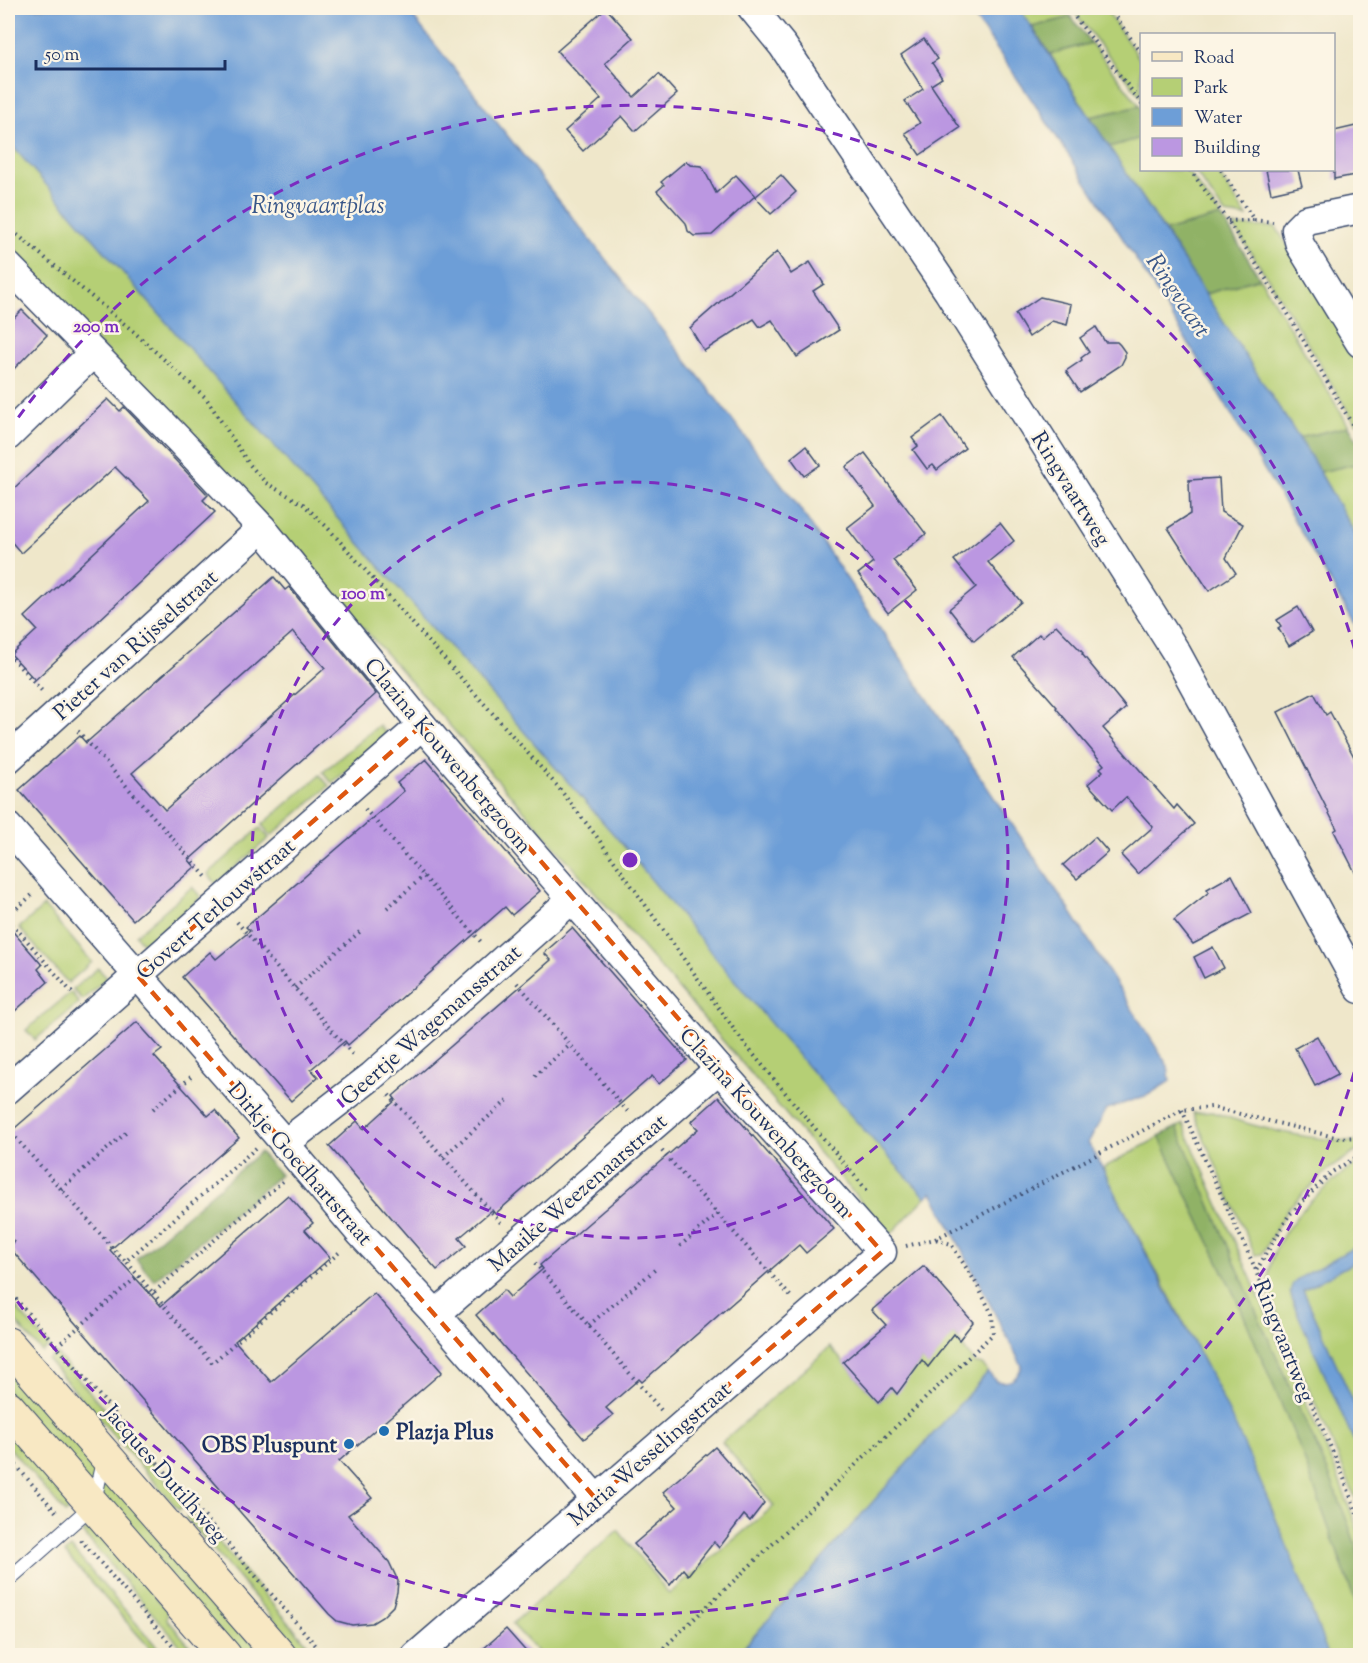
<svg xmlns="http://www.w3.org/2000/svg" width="1368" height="1663" font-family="'Sorts Mill Goudy',serif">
<rect width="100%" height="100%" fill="#fcf5e5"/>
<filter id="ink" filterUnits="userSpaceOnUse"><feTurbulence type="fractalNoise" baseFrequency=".0167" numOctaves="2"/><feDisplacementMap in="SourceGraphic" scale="12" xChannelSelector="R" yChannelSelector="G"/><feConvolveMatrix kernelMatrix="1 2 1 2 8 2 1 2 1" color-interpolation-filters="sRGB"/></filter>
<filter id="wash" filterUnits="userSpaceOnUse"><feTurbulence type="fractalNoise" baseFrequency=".008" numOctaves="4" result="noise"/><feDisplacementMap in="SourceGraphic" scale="24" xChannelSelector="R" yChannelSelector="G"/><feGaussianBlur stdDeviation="1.35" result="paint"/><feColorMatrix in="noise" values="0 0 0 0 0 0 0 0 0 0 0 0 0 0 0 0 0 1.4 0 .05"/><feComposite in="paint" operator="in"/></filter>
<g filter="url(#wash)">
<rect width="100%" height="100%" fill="#efe7ca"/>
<!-- green -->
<g fill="#b5cf75" stroke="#687f6a" stroke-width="1.5">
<path d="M1019,8h44l8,9 -39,10z"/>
<path d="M1071,8h34l36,53v36z"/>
<path d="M1091,43l49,63 -50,11 -40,-63z"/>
<path d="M1141,138l1,32h45l34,46 -56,15 -56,-84z"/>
<path d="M8,141l615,704c98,120 198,237 303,352l-36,38c-288,-333 -570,-673 -882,-984z"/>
<path d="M1194,170h22l31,47 -22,-3z"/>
<path d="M1233,226l43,1 84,133v63h-5l-82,-137z"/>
<path d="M1260,278l89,148 -50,12 -94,-144z"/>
<path d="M1360,463v79l-40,-70z"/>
<path d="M379,725l8,10 -55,48 -9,-11z"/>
<path d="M320,775l9,11 -58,50 -9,-11z"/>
<path d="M260,828l9,10 -53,46 -8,-10z"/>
<path d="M192,887l9,10 -56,49 -9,-11z"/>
<path d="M44,906l48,56 -24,21 -49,-55z"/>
<path d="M98,968l9,10 -25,22 -9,-11z"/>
<path d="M71,992l8,11 -44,37 -9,-10z"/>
<path d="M1213,1112c48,18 96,28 147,30v7l-31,20 -41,39 -26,46 -7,1 -62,-142z"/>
<path d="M1183,1124l154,350 23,62v119h-32c-33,-93 -70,-184 -114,-273 -36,-72 -75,-142 -111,-214z"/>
<path d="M1360,1161v83l-64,36 -6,12 4,13 66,150v54l-91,-215c-8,-56 50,-104 91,-133z"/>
<path d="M1360,1259v158l-57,-127z"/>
<path d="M8,1298l41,48 -7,6 -34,-39z"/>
<path d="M954,1334l20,29 9,2 5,7 -251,283h-196l-29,-31 106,-94 51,64 105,-88 -52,-64 108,-95 49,55 13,-14 4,5 26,-33z"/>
<path d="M56,1353l130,150 -7,7 -131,-150z"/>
<path d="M8,1360l256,295h-28l-228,-261z"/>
<path d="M8,1427l59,69 1,16 -3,1 -57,-67z"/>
<path d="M192,1511l125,144h-12l-119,-137z"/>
<path d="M86,1530l11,2 71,79 -1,8 22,26 -5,5 -101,-117z"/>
<path d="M71,1548l93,107h-8l-91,-102z"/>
</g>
<!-- forest -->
<g fill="#90b266" stroke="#567062" stroke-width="1.5">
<path d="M1071,17l20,26 -41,11 -18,-27z"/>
<path d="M1140,106l1,2v30l-32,9 -19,-30z"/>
<path d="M1221,216l39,62 -55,16 -40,-63z"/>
<path d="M1349,426l11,19v18l-40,9 -21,-34z"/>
<path d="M1177,1127l78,182 76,170 18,47 11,32v57l-59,-164 -60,-142 -82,-173z"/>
<path d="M260,1152l20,23 -126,105 -18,-21z"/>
</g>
<!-- water -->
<g fill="#6d9ed7" stroke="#44669a" stroke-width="1.5">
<path d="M8,8h398l302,380 88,115 273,406 99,157 2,15 -22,14 -41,14 -19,34c24,39 42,81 64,122 20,39 42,77 62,117 44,88 81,180 114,273h-591l251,-283 8,9c14,3 21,-1 26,-15l-90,-174 -6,5c-107,-112 -205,-232 -303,-352l-615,-704z"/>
<path d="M968,8h51l289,444 52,90v92c-122,-213 -250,-426 -392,-626z"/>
<path d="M1360,1244v15l-57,31 57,127v38l-66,-150c-3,-10 -6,-17 2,-25z"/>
</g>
<g id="blocks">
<!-- building -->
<g fill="#bb97e1" fill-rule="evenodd">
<path d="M606,8l27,30 -28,25 29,34 25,-23 18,20 -42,37 -13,-15 -39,35 -18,-20 36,-32 -44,-48z"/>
<path d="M924,39l14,20 -6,4 10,15 -11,7 29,43 -40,27 -15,-22 15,-10 -15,-22 18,-12 -22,-34z"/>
<path d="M1360,125v49l-26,5v-48z"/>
<path d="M686,161l4,4 12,1 14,27 20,-18 19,21 -43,39 -18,1 -6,-5 -2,-8 -29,-32 7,-6 -3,-3z"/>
<path d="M1266,170h32l4,16 -31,7z"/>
<path d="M781,175l15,17 -25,22 -16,-17z"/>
<path d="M777,252l14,22 19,-12 14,22 -11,7 26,39 -42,27 -25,-37 -12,7 -6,-8 -50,32 -14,-23z"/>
<path d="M1040,297l31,7 -4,21 -15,-4 -23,16 -14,-23z"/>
<path d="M22,310l25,25 -39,40v-51z"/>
<path d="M1096,327l9,15h12l3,3 5,7v5l-4,8 -41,27 -14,-21 16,-11 -1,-2 8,-6 -9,-14z"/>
<path d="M108,399l12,12 4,-4 53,55 31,33 -5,5 12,12 -180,168 -24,-26 26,-24 -12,-13 124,-116 -34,-34 -94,86 -13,-15v-44z"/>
<path d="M942,416l23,32 -28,22 -4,-5 -6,4 -14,-19 5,-4 -6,-8z"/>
<path d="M806,446l14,19 -16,11 -13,-18z"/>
<path d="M865,453l61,81 -33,26 24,30 -29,23 -30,-39 15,-12 -26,-34 28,-22 -29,-39z"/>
<path d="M1219,478l2,34 22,12 -17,34 10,15 -27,18 -41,-63 22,-14 -1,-34z"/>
<path d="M1000,523l14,18 -26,21 33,40 -47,39 -25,-32 27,-22 -22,-27z"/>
<path d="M274,577l11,13 4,-3 87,107 -187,166 6,7 -62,53 -114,-130 61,-54 6,7zM293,632l32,36 -160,142 -33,-37z"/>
<path d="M1298,607l14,25 -23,14 -11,-18 3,-2 -4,-6z"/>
<path d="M1056,625l27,28 -1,1 44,54 -23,20 71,81 3,-4 17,19 -56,50 -17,-19 32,-28 -27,-30 -14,13 -24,-26 15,-13 -3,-3 4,-3 -48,-57 1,-1 -44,-50 26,-23 3,3z"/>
<path d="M1314,693l12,22 4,-3 30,56v114l-26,-51 3,-2 -59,-117z"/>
<path d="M426,759l114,132 -28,24 -7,-8 -157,138 -3,-4 -34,28 7,8 -27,24 -109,-124 28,-25 6,7 34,-28 -4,-4 158,-136 -7,-8z"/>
<path d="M1095,837l13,15 -31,27 -14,-14z"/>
<path d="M1232,875l20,38 -59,31 -19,-24 35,-28 -2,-3z"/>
<path d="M8,926l34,39 -4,4 10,13 -40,35z"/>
<path d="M572,928l115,132 -28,24 -7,-8 -157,138 -3,-4 -33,28 7,8 -29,24 -108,-124 28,-25 7,8 32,-29 -3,-4 158,-136 -7,-7z"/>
<path d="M1213,947l11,21 -20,10 -10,-21z"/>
<path d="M137,1022l25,28 -8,6 54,60 7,-6 24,28 -129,112 51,56 127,-111 25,28 -8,7 25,28 -95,83 36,41 103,-89 68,79 -103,89 33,37 -24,17 41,47 9,19 -1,11 -4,14 -11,11 -10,6 -20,2 -15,-4 -8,-7 -320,-367 5,-5 -6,-8v-100z"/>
<path d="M1317,1036l21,38 -23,12 -20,-38z"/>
<path d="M719,1097l115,132 -28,24 -7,-8 -157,137 -3,-3 -33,29 7,7 -29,24 -108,-124 28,-25 6,7 33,-28 -3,-4 158,-136 -7,-7z"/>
<path d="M924,1266l49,56 -14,18 -5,-6 -26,33 -6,-7 -25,34 -5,-6 -13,14 -36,-40 43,-37 -14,-15z"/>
<path d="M715,1447l49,56 -14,18 -6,-6 -25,33 -5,-6 -26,33 -5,-6 -13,16 -36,-41 43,-37 -14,-15z"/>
<path d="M506,1629l24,27h-55z"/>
</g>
</g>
</g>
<g filter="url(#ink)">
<use href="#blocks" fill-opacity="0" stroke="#3b4b6e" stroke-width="1.5"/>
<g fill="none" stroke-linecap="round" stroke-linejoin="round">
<defs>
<path id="service" d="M8,1580l85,-75 11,-48"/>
<g id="minor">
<path d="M752,8l31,38 165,245 228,361 184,337"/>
<path d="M1360,209l-54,11 -10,10 4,15 60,98"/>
<path d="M8,266l171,174 83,88 160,197 297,344 163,183 -466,404"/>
<path d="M8,436l85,-83"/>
<path d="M8,759l254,-231"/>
<path d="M8,827l267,305 86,102 75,80 160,185"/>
<path d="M8,1089l414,-364"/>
<path d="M284,1144l88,-68 200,-177"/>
<path d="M436,1314l283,-245"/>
</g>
<g id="secondary">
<path d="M8,1344l272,312"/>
<path d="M8,1407l217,249"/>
</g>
</defs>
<!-- service casing -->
<use href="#service" stroke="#3b4b6e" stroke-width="16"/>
<!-- minor casing -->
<use href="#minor" stroke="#3b4b6e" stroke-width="31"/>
<!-- secondary casing -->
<use href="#secondary" stroke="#3b4b6e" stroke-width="35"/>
<!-- path -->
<g stroke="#3b4b6e" stroke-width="4" stroke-dasharray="1.5 4.5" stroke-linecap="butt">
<path d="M1068,8l74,96"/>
<path d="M1109,8l33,46"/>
<path d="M1190,170l38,51 52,79 80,138"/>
<path d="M1221,170l33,50 19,2"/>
<path d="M1228,221l26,-1"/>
<path d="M8,227l126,105 72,66 43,66 17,19 37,21 24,23 231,260 39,50 146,205 126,151"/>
<path d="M8,654l35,38"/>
<path d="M78,731l130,148"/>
<path d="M365,809l117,134"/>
<path d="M387,908l37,-32"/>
<path d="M8,916l24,-21"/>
<path d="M8,919l66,76"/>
<path d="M237,922l117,134"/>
<path d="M517,983l112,130"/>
<path d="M295,988l68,-59"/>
<path d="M535,1076l35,-31"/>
<path d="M389,1095l112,128"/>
<path d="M153,1109l38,-32"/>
<path d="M1182,1110l74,160"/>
<path d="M8,1129l112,127 6,5"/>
<path d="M256,1148l-130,113 27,32 130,-112"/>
<path d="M662,1151l130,147"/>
<path d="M1360,1155l-28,17 -43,43 -33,56 9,26 77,176 18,49"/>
<path d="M443,1157l67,-59"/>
<path d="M61,1189l68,-59"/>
<path d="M680,1246l37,-32"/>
<path d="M906,1246l29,-7 247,-129 29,-3 128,31 21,-1"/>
<path d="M535,1263l126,147"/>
<path d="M8,1290l317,366"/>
<path d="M153,1293l59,70 130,-113"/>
<path d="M589,1325l68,-57"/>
<path d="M57,1346l81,-70"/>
<path d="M8,1456l48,56"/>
<path d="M81,1540l100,116"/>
<path d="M655,1656l338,-322 -1,-20 -16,-31 -25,-39 -16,-5"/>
</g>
<!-- service -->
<use href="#service" stroke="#fff" stroke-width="14"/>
<!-- minor -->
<use href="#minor" stroke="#fff" stroke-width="28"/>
<!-- secondary -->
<use href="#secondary" stroke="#f8e8c3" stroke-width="33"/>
</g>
</g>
<!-- marked area -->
<path fill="none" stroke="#de5710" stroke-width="4.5" stroke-dasharray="12 8" stroke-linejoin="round" d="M422,725l460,527 -286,247 -458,-523z"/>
<!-- distance rings -->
<g fill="none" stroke="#7b2cbf" stroke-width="3" stroke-dasharray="10 8">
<circle cx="630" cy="860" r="378"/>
<path d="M1359 1055A755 755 0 0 1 8 1288M8 432A755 755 0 0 1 1359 665"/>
</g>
<!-- markers -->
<g fill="#1f6fb2" stroke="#fcf5e5" stroke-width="2">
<circle cx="384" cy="1431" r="6"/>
<circle cx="349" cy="1444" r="6"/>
</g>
<g text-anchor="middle" stroke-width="5" stroke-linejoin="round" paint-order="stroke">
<!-- street labels -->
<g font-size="22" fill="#1b2f5e" stroke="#fcf5e5">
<text transform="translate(1072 488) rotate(58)" y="8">Ringvaartweg</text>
<text transform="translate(135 644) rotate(-42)" y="8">Pieter van Rijsselstraat</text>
<text transform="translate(449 755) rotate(50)" y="8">Clazina Kouwenbergzoom</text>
<text transform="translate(215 908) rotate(-41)" y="8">Govert Terlouwstraat</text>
<text transform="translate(430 1024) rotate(-41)" y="8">Geertje Wagemansstraat</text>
<text transform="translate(767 1122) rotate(48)" y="8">Clazina Kouwenbergzoom</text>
<text transform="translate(301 1163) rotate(49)" y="8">Dirkje Goedhartstraat</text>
<text transform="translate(577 1192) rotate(-41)" y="8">Maaike Weezenaarstraat</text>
<text transform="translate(1285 1340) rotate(68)" y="8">Ringvaartweg</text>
<text transform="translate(649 1453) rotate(-41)" y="8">Maria Wesselingstraat</text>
<text transform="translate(166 1473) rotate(49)" y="8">Jacques Dutilhweg</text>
</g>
<!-- poi labels -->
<g font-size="22" font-weight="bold" fill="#1b2f5e" stroke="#fcf5e5" text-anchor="start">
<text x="396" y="1439">Plazja Plus</text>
<text x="337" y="1452" text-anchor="end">OBS Pluspunt</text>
</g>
<!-- water labels -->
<g font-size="24" font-style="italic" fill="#385688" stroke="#fcf5e5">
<text x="318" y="213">Ringvaartplas</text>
<text transform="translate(1179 295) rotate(56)" y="8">Ringvaart</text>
</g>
</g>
<circle cx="630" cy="860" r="9" fill="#7b2cbf" stroke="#fcf5e5" stroke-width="3"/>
<g font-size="18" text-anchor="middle" font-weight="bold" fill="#7b2cbf" stroke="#fcf5e5" stroke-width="5" stroke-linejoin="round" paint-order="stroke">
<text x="96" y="332">200 m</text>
<text x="363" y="599">100 m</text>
</g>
<!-- margin -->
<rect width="1368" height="1663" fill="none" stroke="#fcf5e5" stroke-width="30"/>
<!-- legend -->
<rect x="1140" y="33" width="195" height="138" fill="#fcf5e5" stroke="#a2a6af" stroke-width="1.5"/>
<rect x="1152" y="52" width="30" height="9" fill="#f8e8c3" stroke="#a2a6af" stroke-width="1.5"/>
<text x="1194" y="63" font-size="18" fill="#1b2f5e">Road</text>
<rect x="1152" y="78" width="30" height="18" fill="#b5cf75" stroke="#a2a6af" stroke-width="1.5"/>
<text x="1194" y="93" font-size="18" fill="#1b2f5e">Park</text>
<rect x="1152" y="108" width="30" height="18" fill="#6d9ed7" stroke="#a2a6af" stroke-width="1.5"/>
<text x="1194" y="123" font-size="18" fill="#1b2f5e">Water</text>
<rect x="1152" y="138" width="30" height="18" fill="#bb97e1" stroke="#a2a6af" stroke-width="1.5"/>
<text x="1194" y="153" font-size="18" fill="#1b2f5e">Building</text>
<!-- scale -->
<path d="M36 60v9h189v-9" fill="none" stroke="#1b2f5e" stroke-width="3"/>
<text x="45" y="60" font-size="18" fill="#1b2f5e" stroke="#fcf5e5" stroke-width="4.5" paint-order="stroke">50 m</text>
</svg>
